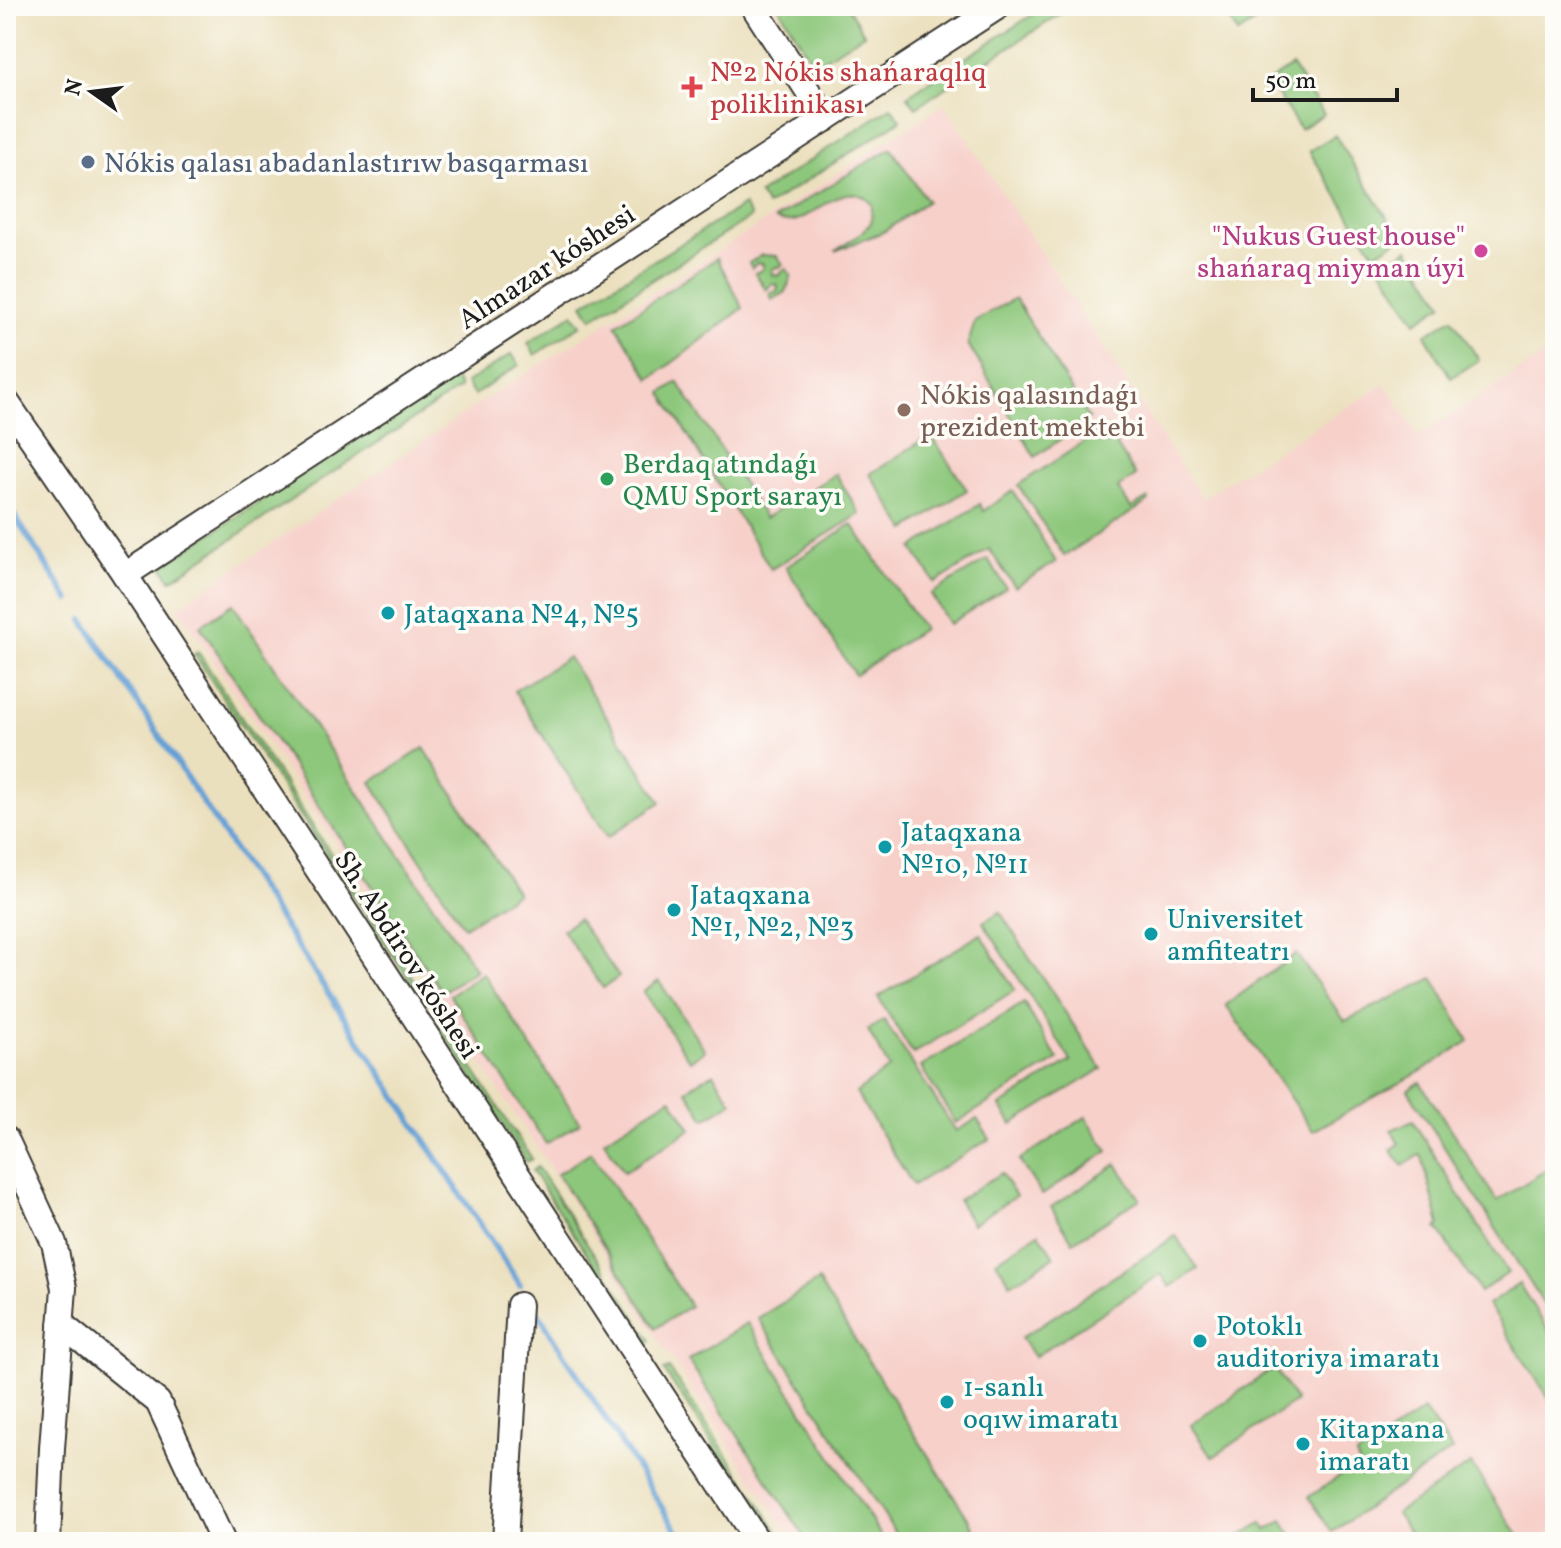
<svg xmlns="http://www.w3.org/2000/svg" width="1561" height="1548" font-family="Vollkorn,serif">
<rect width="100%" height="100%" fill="#fdfcf7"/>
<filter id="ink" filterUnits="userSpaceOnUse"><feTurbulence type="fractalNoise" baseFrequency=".0125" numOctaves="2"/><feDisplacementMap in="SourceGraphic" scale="16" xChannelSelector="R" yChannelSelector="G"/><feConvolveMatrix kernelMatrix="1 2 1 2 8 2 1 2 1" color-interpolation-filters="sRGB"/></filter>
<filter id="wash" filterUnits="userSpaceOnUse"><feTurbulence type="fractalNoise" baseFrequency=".006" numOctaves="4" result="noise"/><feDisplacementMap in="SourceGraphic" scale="32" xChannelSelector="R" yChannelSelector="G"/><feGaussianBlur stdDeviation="1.8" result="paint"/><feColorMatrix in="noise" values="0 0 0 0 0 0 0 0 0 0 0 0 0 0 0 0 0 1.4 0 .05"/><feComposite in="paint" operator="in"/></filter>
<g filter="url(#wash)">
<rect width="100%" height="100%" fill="#ebe0be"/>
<!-- built -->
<path fill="#f7d0ca" d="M944,104l258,394 183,-114 34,52 136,-88v1194h-761l-130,-194 -122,-193 -364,-548 299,-202 245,-156z"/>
<!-- green -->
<g fill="#8dc77b" stroke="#54724c" stroke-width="2">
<path d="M778,6h69l17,28 -50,31z"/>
<path d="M1046,6h27l-157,101 -9,-11z"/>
<path d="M1221,6h34l7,12 -24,15z"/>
<path d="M1292,66l32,48 -24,15 -31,-48z"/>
<path d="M891,107l10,13 -134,86 -8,-12z"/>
<path d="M1335,135l65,103 -25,16 -66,-103z"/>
<path d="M891,148l36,53 -42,30 -50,20 24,-16 12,-12 1,-19c-33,-35 -63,32 -97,15z"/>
<path d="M744,205l7,12 -159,101 -9,-14z"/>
<path d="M1408,249l35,55 -27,18 -35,-55z"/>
<path d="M762,255l15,1 6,8 -4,3 -6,1 -1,6 6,2 8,-8 5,8 -5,16 -14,8 -3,-6 8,-3 1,-6 -6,-1 -6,6 -11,-17 7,-3 1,-6 -6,-1 -5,5 -3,-5z"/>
<path d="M717,258l26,50 -63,49 -30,22 -34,-54z"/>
<path d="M1015,298l74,121 -54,38 -67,-113 7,-23z"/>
<path d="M573,314l8,11 -46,30 -7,-12z"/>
<path d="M1452,318l27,42 -28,18 -26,-43z"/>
<path d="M512,354l7,11 -45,30 -8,-12z"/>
<path d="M453,375l7,13 -289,192 -9,-14z"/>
<path d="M678,382l87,136 71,-44 24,40 -89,55 -109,-176z"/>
<path d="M1106,428l30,48 -18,12 13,20 17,-10 1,3 -85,55 -46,-71z"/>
<path d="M931,435l36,55 -61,40 -36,-56z"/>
<path d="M1013,491l43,71 -41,25 -26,-38 -54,34 -22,-35 67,-44 3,7z"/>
<path d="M852,524l71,105 -68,46 -69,-108z"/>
<path d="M988,559l18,29 -57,36 -18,-30z"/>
<path d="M233,604l243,366 -34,22 -242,-366z"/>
<path d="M198,652l230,349 -3,3 -231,-350z"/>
<path d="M568,657l93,145 -53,35 -94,-146z"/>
<path d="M424,748l93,145 -53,34 -93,-145z"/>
<path d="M1000,912l102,157 -90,55 -12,-18 71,-45 -88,-139z"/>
<path d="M578,919l41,58 -16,11 -41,-58z"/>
<path d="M981,934l34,56 -102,64 -35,-57z"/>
<path d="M1296,954l49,67 88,-43 36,63 -49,31 -107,59 -87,-126z"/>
<path d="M483,973l97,150 -34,21 -96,-149z"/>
<path d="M659,981l46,69 -15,11 -47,-69z"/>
<path d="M1024,1003l34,57 -102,63 -35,-56z"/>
<path d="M884,1020l72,111 21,-12 13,20 -77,46 -57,-92 33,-25 -21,-38z"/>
<path d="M442,1022l90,137 -5,3 -89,-137z"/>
<path d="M713,1073l19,29 -27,17 -19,-29z"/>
<path d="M1420,1082l77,119 49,-31 9,16v90l-6,4 6,9v33l-147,-232z"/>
<path d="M671,1098l20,31 -67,43 -20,-32z"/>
<path d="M1086,1117l22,34 -66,44 -23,-35z"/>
<path d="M1413,1121l95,152 -28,19 -43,-64 3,-3 -18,-68 -2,-2 -17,11 -12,-16 8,-6 -8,-14z"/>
<path d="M591,1152l99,154 -34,22 -99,-154z"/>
<path d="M1117,1164l23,35 -67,43 -22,-35z"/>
<path d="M537,1167l114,174 -4,3 -115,-173z"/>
<path d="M1001,1173l15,23 -44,28 -14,-24z"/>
<path d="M1039,1233l15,24 -43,27 -15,-23z"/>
<path d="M1176,1236l22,33 -28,18 -9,-13 -127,83 -13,-19z"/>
<path d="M818,1281l156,247 -23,14h-50l-143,-224z"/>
<path d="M1519,1284l36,57v67l-67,-103z"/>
<path d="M747,1323l138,219h-77l-120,-182z"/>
<path d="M669,1368l116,174h-7l-114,-172z"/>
<path d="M1274,1368l22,33 -83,56 -22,-32z"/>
<path d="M1424,1410l28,40 -120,82 -23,-35 50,-34 -3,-7z"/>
<path d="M1471,1464l52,78h-108l-19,-29z"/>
<path d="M1283,1520l12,22h-65l32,-19 4,7z"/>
</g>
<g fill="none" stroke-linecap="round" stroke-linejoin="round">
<!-- stream -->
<g stroke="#65a0d5" stroke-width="6">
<path d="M6,503l63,97"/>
<path d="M83,620l437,665"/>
<path d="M526,1294l158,248"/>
</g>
</g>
</g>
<g filter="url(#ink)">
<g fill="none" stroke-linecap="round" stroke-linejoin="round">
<defs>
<g id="minor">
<path d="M753,6l73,113"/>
<path d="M6,401l119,174 633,967"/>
<path d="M125,575l874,-569"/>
<path d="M6,1139l48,104 10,45 -12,160 -4,94"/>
<path d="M61,1324l97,78 65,140"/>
<path d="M505,1542l14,-237"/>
</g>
</defs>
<!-- minor casing -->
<use href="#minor" stroke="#3b3934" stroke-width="28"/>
<!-- minor -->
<use href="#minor" stroke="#fff" stroke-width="24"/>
</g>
</g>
<!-- markers -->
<path fill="#e0444e" stroke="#fdfcf7" stroke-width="3" d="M688 75h8v8h8v8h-8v8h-8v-8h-8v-8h8z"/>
<circle fill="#5c6f8a" stroke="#fdfcf7" stroke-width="3" cx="88" cy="162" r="8"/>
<circle fill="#d1479c" stroke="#fdfcf7" stroke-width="3" cx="1481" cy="251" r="8"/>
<circle fill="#8d6e63" stroke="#fdfcf7" stroke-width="3" cx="904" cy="410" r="8"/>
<circle fill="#2e9e5b" stroke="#fdfcf7" stroke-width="3" cx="607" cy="479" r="8"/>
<g fill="#0f9aa8" stroke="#fdfcf7" stroke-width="3">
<circle cx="388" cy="613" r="8"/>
<circle cx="885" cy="847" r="8"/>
<circle cx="674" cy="910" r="8"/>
<circle cx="1151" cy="934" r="8"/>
<circle cx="1200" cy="1341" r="8"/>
<circle cx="947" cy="1402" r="8"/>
<circle cx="1303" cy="1444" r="8"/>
</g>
<g text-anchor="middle" stroke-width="7" stroke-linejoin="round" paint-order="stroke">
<!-- health labels -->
<g font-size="28" fill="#be3a42" stroke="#fdfcf7" text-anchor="start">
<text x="710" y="81">№2 Nókis shańaraqlıq<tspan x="710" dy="32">poliklinikası</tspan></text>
</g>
<!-- service labels -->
<g font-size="28" fill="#4e5e75" stroke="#fdfcf7" text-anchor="start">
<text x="104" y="172">Nókis qalası abadanlastırıw basqarması</text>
</g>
<!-- hotel labels -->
<g font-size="28" fill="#b23c85" stroke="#fdfcf7" text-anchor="end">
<text x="1465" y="245">"Nukus Guest house"<tspan x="1465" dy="32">shańaraq miyman úyi</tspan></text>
</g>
<!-- street labels -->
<g font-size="28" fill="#1c1c1c" stroke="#fdfcf7">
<text transform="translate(546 266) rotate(-33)" y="10">Almazar kóshesi</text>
<text transform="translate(408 954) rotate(57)" y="10">Sh. Abdirov kóshesi</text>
</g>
<!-- education labels -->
<g font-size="28" fill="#785e54" stroke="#fdfcf7" text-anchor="start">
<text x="920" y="404">Nókis qalasındaǵı<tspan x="920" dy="32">prezident mektebi</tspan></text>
</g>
<!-- leisure labels -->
<g font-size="28" fill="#27864d" stroke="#fdfcf7" text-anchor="start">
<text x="623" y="473">Berdaq atındaǵı<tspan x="623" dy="32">QMU Sport sarayı</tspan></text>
</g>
<!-- culture labels -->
<g font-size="28" fill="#0d838f" stroke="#fdfcf7" text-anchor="start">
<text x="404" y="623">Jataqxana №4, №5</text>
<text x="901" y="841">Jataqxana<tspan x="901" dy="32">№10, №11</tspan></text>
<text x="690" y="904">Jataqxana<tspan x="690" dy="32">№1, №2, №3</tspan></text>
<text x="1167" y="928">Universitet<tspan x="1167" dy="32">amfiteatrı</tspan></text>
<text x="1216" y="1335">Potoklı<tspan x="1216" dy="32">auditoriya imaratı</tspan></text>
<text x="963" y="1396">1-sanlı<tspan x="963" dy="32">oqıw imaratı</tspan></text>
<text x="1319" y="1438">Kitapxana<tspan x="1319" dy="32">imaratı</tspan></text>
</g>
</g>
<!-- margin -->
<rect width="1561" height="1548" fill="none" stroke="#fdfcf7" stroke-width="32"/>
<!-- north arrow -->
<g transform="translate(92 92) rotate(284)" stroke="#fdfcf7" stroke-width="6" paint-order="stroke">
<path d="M0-6L14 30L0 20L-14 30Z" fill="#1c1c1c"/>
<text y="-12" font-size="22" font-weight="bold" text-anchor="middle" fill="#1c1c1c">N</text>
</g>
<!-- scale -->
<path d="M1253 88v12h144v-12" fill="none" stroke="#1c1c1c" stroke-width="4"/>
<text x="1265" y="88" font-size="24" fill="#1c1c1c" stroke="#fdfcf7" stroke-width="6" paint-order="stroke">50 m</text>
</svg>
